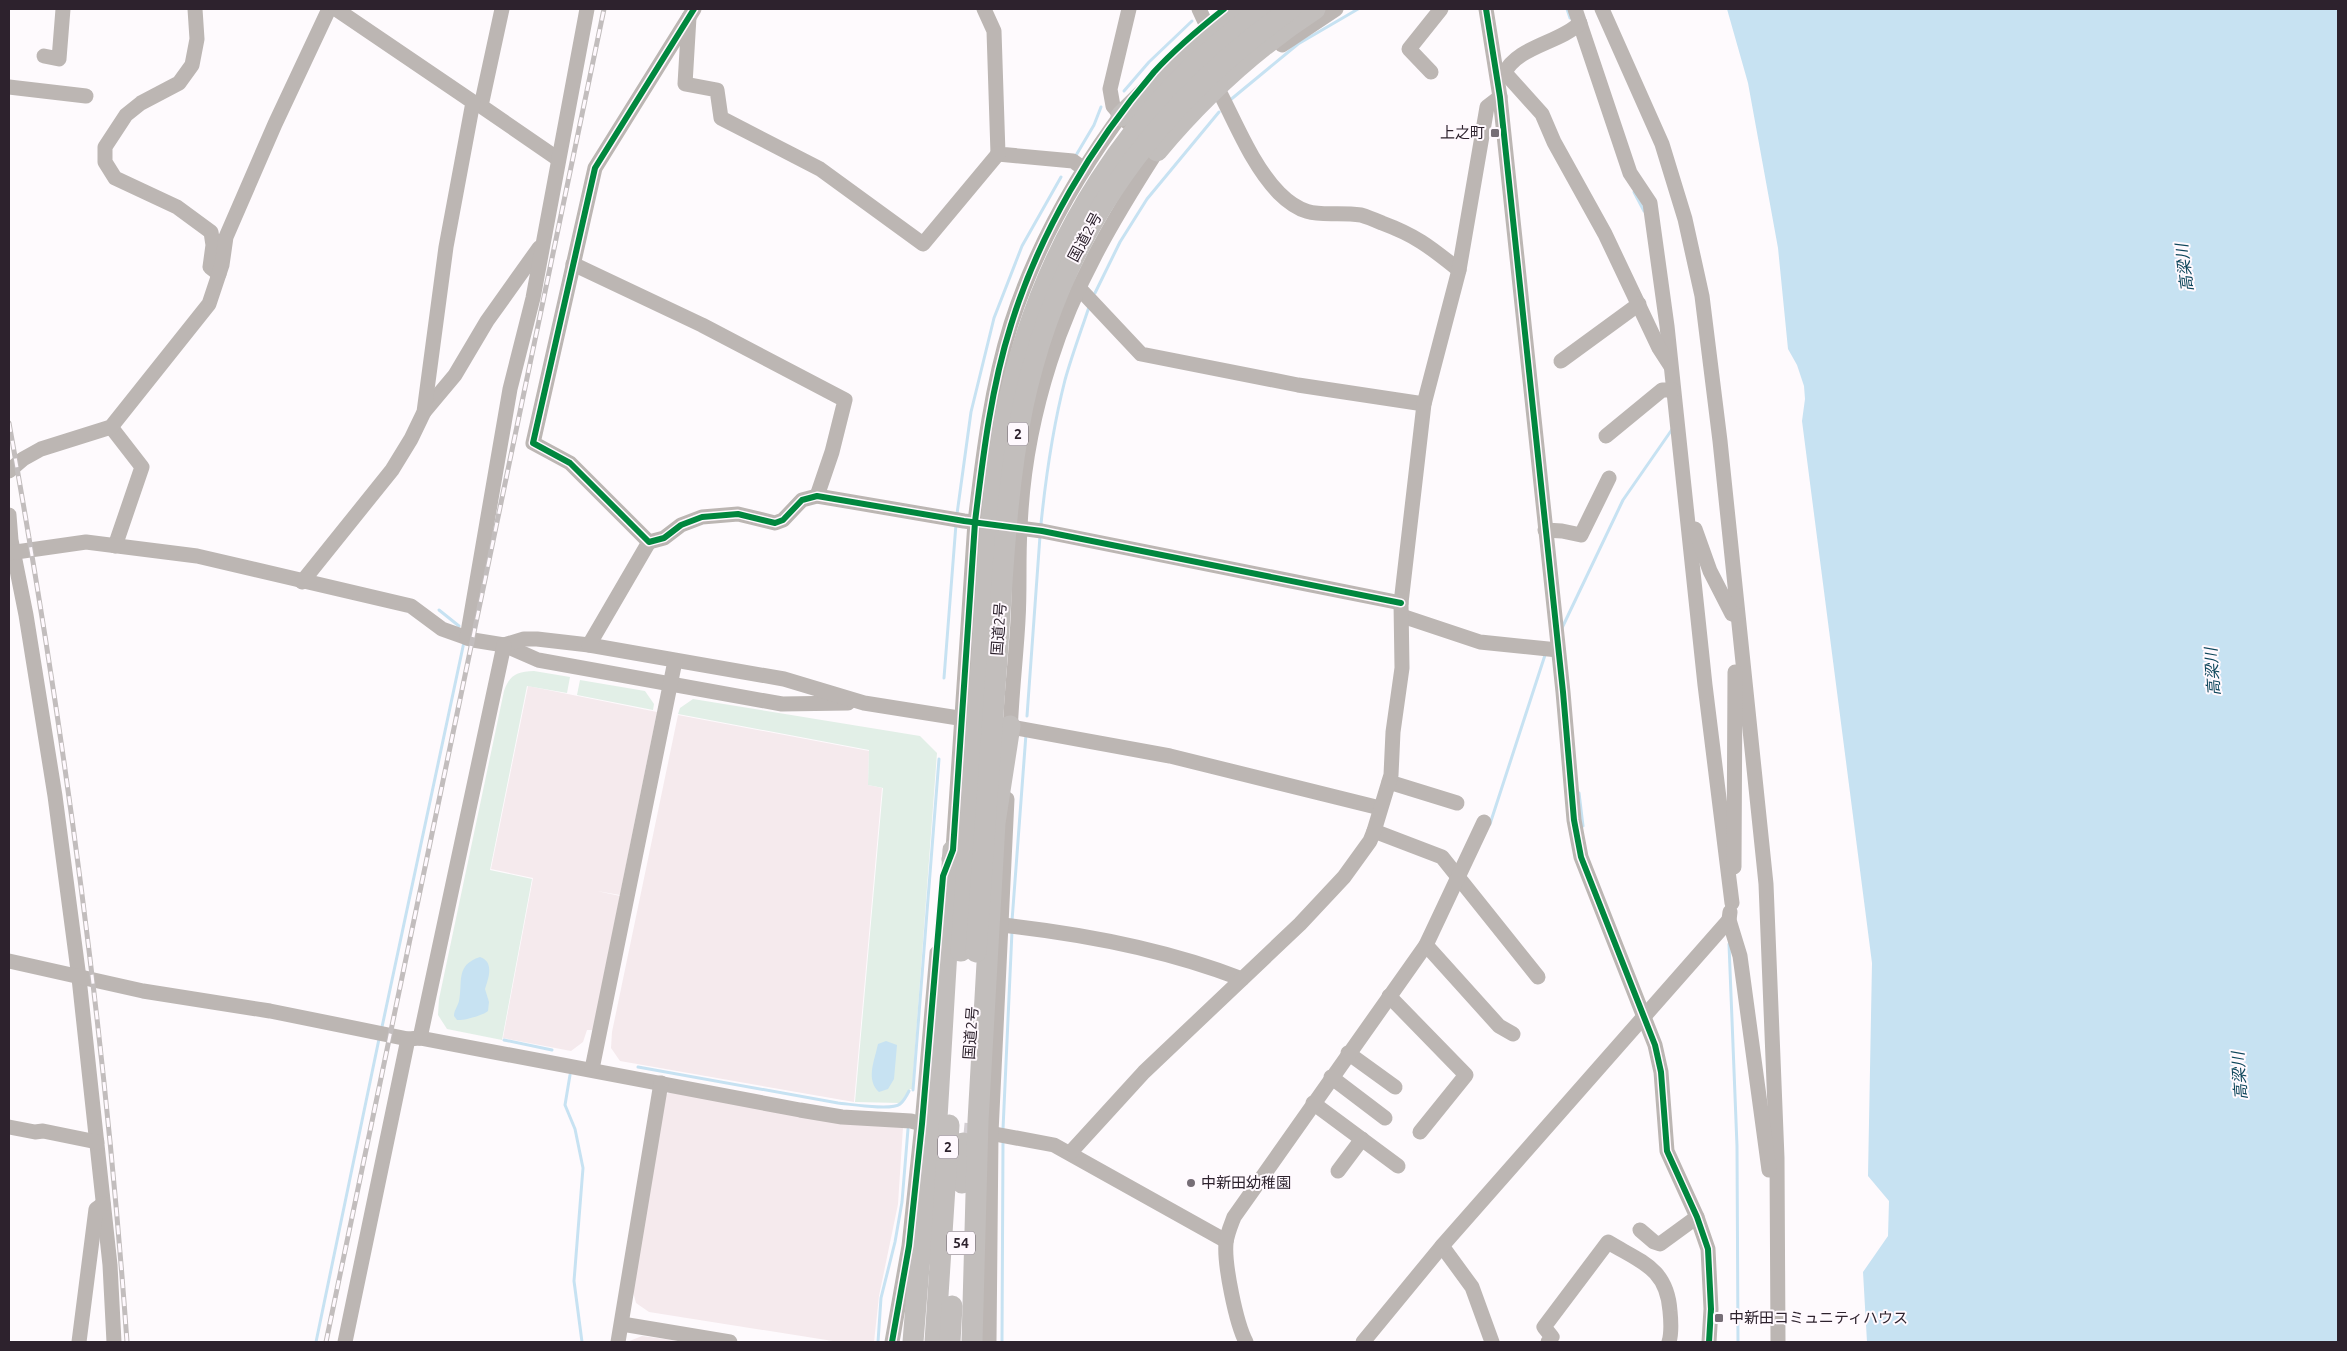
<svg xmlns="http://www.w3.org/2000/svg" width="2347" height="1351" font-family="Ubuntu,'Noto Sans JP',sans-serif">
<rect width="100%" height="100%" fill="#fefafd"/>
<!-- industrial -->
<g fill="#f5eaed">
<path d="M528,686l129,26 -37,183 -23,-4 23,5 -27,134h-6l-4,12 -12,9 -68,-13 30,-160 -42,-9z"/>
<path d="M678,715l191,36 -1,34 14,3 -28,314 -234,-41 -9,-13 1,-16z"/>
<path d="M672,1091l231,36 -5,77 -19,92 -5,46h-35l-190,-30 -13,-9 -4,-15 33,-193z"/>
<path d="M642,1336l45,6h-60z"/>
</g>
<!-- green -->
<g fill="#e2efe7">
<path d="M534,671l36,6 -3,16 -40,-7 -37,184 42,9 -30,161 -55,-11 -9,-14 1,-16 65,-308c6,-17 13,-19 30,-20z"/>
<path d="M580,680l65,11 9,13 -1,6 -76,-15z"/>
<path d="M693,699l227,37 17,17 -25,336h-2l-10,14 -45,-1 28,-314 -15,-3 1,-35 -191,-36 2,-6z"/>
</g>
<!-- water -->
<g fill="#c7e2f2">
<path d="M1727,9h611v1333h-471l-4,-70 25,-36 1,-35 -21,-25 4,-213 -70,-542 3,-22 -1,-13 -7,-21 -9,-16 -10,-101 -30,-165z"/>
<path d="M480,957c15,5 8,22 5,32l4,13 -1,9c-4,4 -25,10 -31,9l-3,-4c0,-6 4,-10 5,-15 4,-19 -4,-36 21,-44z"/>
<path d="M886,1041l11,4 -3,34 -6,10 -9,3c-13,-12 -5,-30 -2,-44l1,-4z"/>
</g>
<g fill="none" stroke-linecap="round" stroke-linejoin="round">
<!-- stream -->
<g stroke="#c7e2f2" stroke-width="3">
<path d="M1567,9l3,9"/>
<path d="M1124,91l25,-29 43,-41"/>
<path d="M1229,101l69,-57 60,-35"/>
<path d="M1075,157l19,-32 7,-18"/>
<path d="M1634,192l10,19"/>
<path d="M1095,293l25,-51 27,-43 72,-87"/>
<path d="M957,514l14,-102 23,-94 28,-72 39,-69"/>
<path d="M1041,524c5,-49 12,-97 24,-144 7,-25 16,-49 24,-73"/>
<path d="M439,610l20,16"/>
<path d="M1562,628l61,-128 50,-72"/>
<path d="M944,678l12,-154"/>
<path d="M1027,716l13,-180"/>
<path d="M1579,793l4,33"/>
<path d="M1490,824l56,-172"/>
<path d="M1012,921l14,-187"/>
<path d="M1729,944l8,202 1,196"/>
<path d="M382,1027l82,-385"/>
<path d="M504,1040l48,10"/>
<path d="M638,1067l200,36c12,1 53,8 62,1 4,-3 7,-9 9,-13"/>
<path d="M570,1075l-5,30 10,24 8,39 -9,113 8,61"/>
<path d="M913,1090l26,-331"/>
<path d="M1003,1129l9,-198"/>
<path d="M316,1342l63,-303"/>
<path d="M878,1342l3,-44 14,-56 7,-40 6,-73"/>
<path d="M1002,1342l1,-203"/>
</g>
<!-- minor-tunnel -->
<path stroke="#d4cfd3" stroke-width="15" stroke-dasharray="15 8" stroke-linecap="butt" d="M941,1128l43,4"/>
<!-- minor -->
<g stroke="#bcb6b3" stroke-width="15">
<path d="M195,9l2,30 -5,26 -13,18 -38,20 -15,12 -21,32v15l10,16 62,29 34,25 2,13 -3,22 9,7"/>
<path d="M502,9l-21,97 77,53"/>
<path d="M694,9l-99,159 -62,275 37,20 79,79 15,-4 17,-13 21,-8 36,-3 37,9 8,-3 19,-20 15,-4 147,25 78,10 359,72"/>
<path d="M984,9l10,22 4,123 75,7 11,8"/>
<path d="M1199,9l7,15"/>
<path d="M1486,9l14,88 63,595 11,128 7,37 74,188 6,27 6,79 30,66 11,32 3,60 -2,33"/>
<path d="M1575,9l55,164 20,30 17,123 38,359 27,218"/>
<path d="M1602,9l60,135 23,75 17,77 18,145 46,443 11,274 1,184"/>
<path d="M689,17l-4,67 32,6 4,28 99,51 103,75 75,-90"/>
<path d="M1282,45l54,-36"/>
<path d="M44,56l15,3 4,-50"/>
<path d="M1431,72l-22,-23 32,-40"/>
<path d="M1497,73l9,1 36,40 12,28 51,92 54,114 11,17"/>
<path d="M1504,74c13,-28 56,-31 76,-51"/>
<path d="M9,87l77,9"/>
<path d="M1221,95c17,33 32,71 58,98 30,30 47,17 82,22 7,2 14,5 21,8 35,13 48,24 77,47"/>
<path d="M1127,122l-14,-16 -3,-17 19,-80"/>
<path d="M573,264l129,61 143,75 -13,52 -15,44"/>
<path d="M1078,287l63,67 157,31 126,19"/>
<path d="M1561,361l78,-57"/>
<path d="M424,412l31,-37 32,-54 52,-73"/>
<path d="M111,427l31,40 -27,79"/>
<path d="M1606,436l56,-46h11"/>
<path d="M9,471l14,-12 18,-10 70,-22 98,-123 13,-39 4,-28 49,-113 54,-115"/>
<path d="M9,515l2,25 15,75 29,181 24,182 31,287 4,77"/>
<path d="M1695,529l15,42 22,43 4,1"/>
<path d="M1545,530l17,1 19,4 28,-57"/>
<path d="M9,553l77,-11 111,14 214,50 31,23 31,11 31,5 34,15 244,44 66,-1"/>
<path d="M302,582l90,-112 19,-31 13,-27 22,-165 27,-145 -137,-93"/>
<path d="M1402,616l78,26 78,8"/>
<path d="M467,638l43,-249 23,-91 54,-289"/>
<path d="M504,645l20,-6h13l52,6 195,34 80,24 107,17"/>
<path d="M589,645l60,-103"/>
<path d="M1001,725l169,31 210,52"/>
<path d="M1010,736c1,-39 6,-78 8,-116 2,-31 0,-61 2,-91 2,-56 13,-114 30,-167 24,-77 64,-144 107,-211l-7,-6"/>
<path d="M1389,782l68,21"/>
<path d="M1374,831l68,26 96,120"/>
<path d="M949,859l4,-9 22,-328c8,-66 16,-134 36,-198 25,-78 67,-152 116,-217"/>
<path d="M1734,867l1,-195"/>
<path d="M1730,912l-1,8 11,36 29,214"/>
<path d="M1002,925c83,9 163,24 240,54"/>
<path d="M1426,945l73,81 14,8"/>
<path d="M9,961l134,30 127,20 138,28 12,-1 380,72 42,7 69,4 18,5"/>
<path d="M1389,996l77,79 -46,57"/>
<path d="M420,1038l84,-393"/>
<path d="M1348,1053l47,34"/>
<path d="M592,1069l83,-408"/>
<path d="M1331,1077l54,41"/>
<path d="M1313,1103l85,63"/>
<path d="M9,1127l26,5 8,-1 54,11"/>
<path d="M984,1132l70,13 172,96"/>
<path d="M1070,1153l74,-81 156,-148 44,-47 26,-36 4,-10 17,-56 2,-43 9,-64 -1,-65 23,-199 35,-134 28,-163 13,-10"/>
<path d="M1338,1171l24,-32"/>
<path d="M1640,1230l14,12 6,2 37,-27"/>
<path d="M1442,1246l30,41 20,55"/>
<path d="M622,1324l108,18"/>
<path d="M79,1342l17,-133 7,-5"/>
<path d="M345,1342l63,-303"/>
<path d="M618,1342l43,-259"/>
<path d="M892,1342l17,-96 13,-122 15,-171"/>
<path d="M989,1342l2,-209 16,-334"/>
<path d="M1246,1342c-10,-19 -22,-78 -20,-99 1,-9 5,-18 8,-26l192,-272 58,-123"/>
<path d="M1363,1342l79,-96 287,-326"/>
<path d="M1548,1342l4,-5 -8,-10 64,-85c33,20 59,26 62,69 1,10 2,21 -1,31"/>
</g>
<!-- highway -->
<g stroke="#c2bebc" stroke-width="21">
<path d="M1121,116l65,-64 54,-43"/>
<path d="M1157,151c46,-55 98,-103 158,-142"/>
<path d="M962,1183l1,-40"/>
<path d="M913,1342l6,-75 18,-149 16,-268"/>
<path d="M935,1342l14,-217"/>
<path d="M950,1342l2,-36"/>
<path d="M972,1342l6,-221 17,-298 15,-97"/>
</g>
<defs>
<g id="rail">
<path d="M9,423c55,305 96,611 118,919"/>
<path d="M326,1342l278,-1333"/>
</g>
</defs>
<!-- rail casing -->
<use href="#rail" stroke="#c2bdbd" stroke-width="5"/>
<!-- rail -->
<use href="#rail" stroke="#fff9fe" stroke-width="3" stroke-dasharray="9" stroke-linecap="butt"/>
<!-- highway-bridge -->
<g stroke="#c2bebc" stroke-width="21">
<path d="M961,951c7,-100 14,-199 21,-299 6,-84 9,-170 27,-253 34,-154 123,-299 254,-390"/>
<path d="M976,952c7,-102 15,-205 22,-307 5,-80 9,-161 25,-239 36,-168 129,-299 268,-397"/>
</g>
<defs>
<g id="cycleway">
<path d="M694,9l-99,159 -62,275 37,20 79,79 15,-4 17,-13 21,-8 36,-3 37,9 8,-3 19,-20 15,-4 147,25 78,10 359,72"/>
<path d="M1486,9l14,88 63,595 11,128 7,37 74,188 6,27 6,79 30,66 11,32 3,60 -2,33"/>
<path d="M892,1342l17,-96 13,-122 21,-248 10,-26 22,-328c8,-66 16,-134 36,-197 28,-91 81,-181 143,-253 21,-23 46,-44 70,-63"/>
</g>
</defs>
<!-- cycleway casing -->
<use href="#cycleway" stroke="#fff9fe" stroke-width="9"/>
<!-- cycleway -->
<use href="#cycleway" stroke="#00873e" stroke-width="6"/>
</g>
<!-- markers -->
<g fill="#766e76" stroke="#fff9fe" stroke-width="2">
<rect x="1490" y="128" width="10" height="10" rx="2.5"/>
<circle cx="1191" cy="1183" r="5"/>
<rect x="1714" y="1313" width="10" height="10" rx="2.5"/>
</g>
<g text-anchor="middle" stroke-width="4" stroke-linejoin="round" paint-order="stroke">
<!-- shield labels -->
<g fill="#fff9fe" stroke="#6c626c" stroke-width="1">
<rect x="1008" y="422.5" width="20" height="23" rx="4"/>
<rect x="938" y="1135.5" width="20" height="23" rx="4"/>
<rect x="947" y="1231.5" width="28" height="23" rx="4"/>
</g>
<g font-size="14" font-weight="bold" fill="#2d222d">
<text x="1018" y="439">2</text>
<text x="948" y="1152">2</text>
<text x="961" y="1248">54</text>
</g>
<!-- poi labels -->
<g font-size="15" fill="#2d222d" stroke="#fff9fe" text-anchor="start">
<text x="1485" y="138" text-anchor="end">上之町</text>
<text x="1201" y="1188">中新田幼稚園</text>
<text x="1729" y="1323">中新田コミュニティハウス</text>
</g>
<!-- street labels -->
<g font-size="15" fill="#2d222d" stroke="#fff9fe">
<text transform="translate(1085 237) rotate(-62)" y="5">国道2号</text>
<text transform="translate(999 629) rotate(-86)" y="5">国道2号</text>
<text transform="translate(971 1033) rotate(-86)" y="5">国道2号</text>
</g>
<!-- water labels -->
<g font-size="16" font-style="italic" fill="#0e465b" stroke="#fff9fe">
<text transform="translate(2184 268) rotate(-97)" y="6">高梁川</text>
<text transform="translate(2212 672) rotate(-94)" y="6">高梁川</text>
<text transform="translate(2239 1076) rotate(-94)" y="6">高梁川</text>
</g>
</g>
<!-- border -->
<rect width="2347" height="1351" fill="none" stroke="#2d222d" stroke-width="20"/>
</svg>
